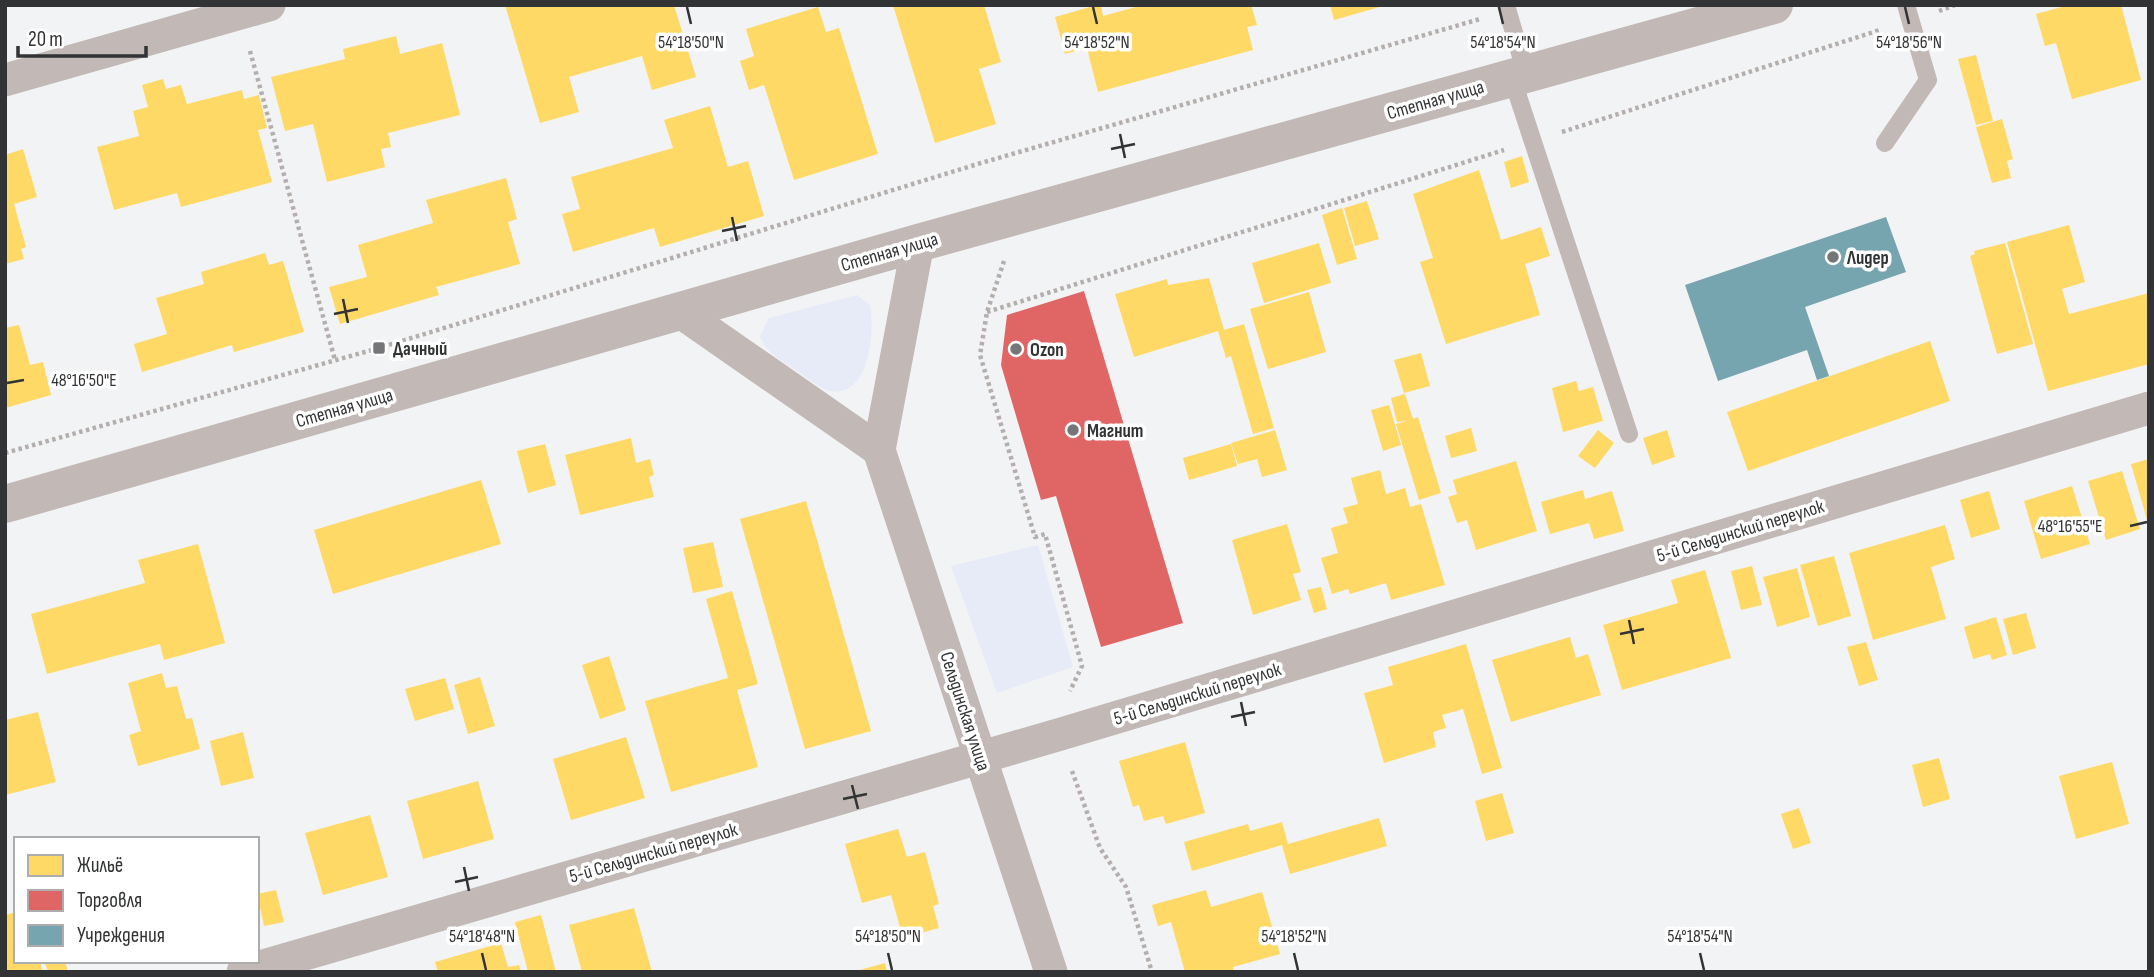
<svg xmlns="http://www.w3.org/2000/svg" width="2154" height="977" font-family="'Sofia Sans Condensed',sans-serif">
<rect width="100%" height="100%" fill="#f2f3f5"/>
<!-- green -->
<g fill="#e7ebf7">
<path d="M857,295l13,10c5,25 0,93 -39,86 -12,-2 -27,-16 -37,-22 -16,-11 -28,-16 -34,-33l9,-18z"/>
<path d="M1038,545l35,122 -76,26 -46,-127z"/>
</g>
<!-- homes -->
<g fill="#ffd966">
<path d="M505,5h169l22,72 -44,13 -10,-34 -73,21 10,35 -39,11z"/>
<path d="M893,5h91l17,57 -22,7 17,55 -61,19z"/>
<path d="M1097,5h4l2,11 40,-11h108l6,20 -10,2 6,23 -155,42 -11,-44 -22,6 -10,-37z"/>
<path d="M1330,5h53v1l-49,14z"/>
<path d="M2069,5h52l20,75 -69,19 -16,-56 -11,3 -9,-32z"/>
<path d="M818,7l8,25 13,-4 39,126 -84,26 -30,-95 -15,5 -9,-29 14,-5 -8,-27z"/>
<path d="M396,36l4,18 42,-11 18,72 -72,18 3,14 -10,2 4,18 -58,15 -14,-58 -28,7 -14,-54 74,-18 -2,-10z"/>
<path d="M1976,55l17,66 -17,4 -18,-66z"/>
<path d="M163,79l3,10 15,-4 6,19 55,-14 2,9 15,-4 8,33 -9,2 14,52 -91,25 -4,-14 -63,17 -17,-63 42,-11 -6,-25 15,-4 -6,-22z"/>
<path d="M710,106l18,61 20,-6 16,55 -104,31 -6,-19 -81,24 -11,-38 18,-5 -9,-32 102,-29 -9,-28z"/>
<path d="M2002,119l11,40 -6,2 4,17 -19,5 -16,-56z"/>
<path d="M23,149l14,48 -23,7 12,43 -5,2 3,10 -19,5v-109z"/>
<path d="M1522,156l7,26 -18,6 -7,-26z"/>
<path d="M1479,170l22,70 40,-13 9,29 -25,8 15,51 -94,29 -26,-82 13,-4 -20,-64z"/>
<path d="M506,178l11,41 -9,3 12,42 -84,23 3,8 -99,29 -11,-37 38,-10 -9,-32 75,-22 -7,-23z"/>
<path d="M1367,201l12,38 -24,7 -11,-38z"/>
<path d="M1342,208l15,51 -20,6 -15,-50z"/>
<path d="M2069,225l16,57 -23,7 7,25 80,-21v71l-101,27 -41,-149z"/>
<path d="M1319,243l12,40 -67,20 -12,-40z"/>
<path d="M2005,243l28,101 -36,10 -27,-98 5,-2 -1,-3z"/>
<path d="M265,253l4,12 14,-4 21,71 -70,20 -2,-7 -90,27 -8,-28 33,-10 -11,-36 48,-14 -3,-12z"/>
<path d="M1209,278l15,52 20,-6 30,104 -21,6 -22,-78 -5,2 -8,-27 -84,26 -19,-63 52,-15 1,6z"/>
<path d="M1309,292l17,60 -58,17 -18,-60z"/>
<path d="M19,325l11,40 13,-3 8,33 -46,13v-80z"/>
<path d="M1930,341l20,60 -202,70 -21,-59z"/>
<path d="M1421,353l9,33 -26,7 -10,-33z"/>
<path d="M1576,381l3,10 14,-4 10,34 -40,11 -11,-44z"/>
<path d="M1405,394l8,25 5,-2 23,76 -22,7 -23,-76 11,-3 -10,1 -6,-24z"/>
<path d="M1389,405l12,40 -18,6 -12,-41z"/>
<path d="M1471,428l6,23 -26,7 -6,-22z"/>
<path d="M1275,430l12,40 -25,7 -5,-18 -19,5 -7,-21z"/>
<path d="M1598,430l16,13 -19,25 -17,-12z"/>
<path d="M1667,430l8,27 -23,8 -9,-27z"/>
<path d="M631,438l5,25 14,-4 4,16 -5,2 5,20 -74,18 -15,-60z"/>
<path d="M545,444l11,41 -28,8 -11,-42z"/>
<path d="M1231,444l6,22 -48,14 -6,-22z"/>
<path d="M2149,459v64h-1l-17,-59z"/>
<path d="M1516,461l21,70 -61,19 -9,-30 -10,3 -9,-26 9,-3 -4,-14z"/>
<path d="M1380,470l6,24 19,-6 5,19 11,-3 24,81 -54,15 -5,-17 -36,11 -2,-5 -16,5 -11,-36 17,-5 -7,-25 17,-5 -5,-15 15,-4 -7,-26z"/>
<path d="M2122,471l18,58 -34,11 -18,-59z"/>
<path d="M481,480l20,64 -168,50 -19,-64z"/>
<path d="M2072,486l18,58 -49,15 -17,-58z"/>
<path d="M1583,490l2,9 27,-8 12,40 -30,8 -5,-16 -39,11 -9,-32z"/>
<path d="M1989,491l11,38 -29,9 -11,-38z"/>
<path d="M806,501l65,230 -66,18 -65,-230z"/>
<path d="M1287,524l14,48 -8,2 8,26 -48,15 -21,-75z"/>
<path d="M1945,525l10,34 -24,8 15,52 -73,21 -24,-87z"/>
<path d="M713,542l10,45 -30,6 -10,-45z"/>
<path d="M198,544l27,99 -61,17 -4,-16 -113,30 -16,-60 114,-31 -7,-23z"/>
<path d="M1834,556l17,60 -33,10 -18,-61z"/>
<path d="M1752,566l10,39 -21,5 -10,-39z"/>
<path d="M1797,568l13,49 -33,10 -14,-50z"/>
<path d="M1705,570l26,88 -109,32 -19,-65 75,-22 -7,-23z"/>
<path d="M1321,587l6,22 -13,4 -7,-23z"/>
<path d="M732,591l26,93 -21,6 21,77 -87,25 -26,-91 83,-23 -22,-79z"/>
<path d="M2026,613l10,35 -23,7 -10,-36z"/>
<path d="M1996,617l11,38 -15,5 -2,-6 -17,5 -9,-32z"/>
<path d="M1570,637l6,21 12,-4 13,41 -90,27 -19,-62z"/>
<path d="M1866,642l12,38 -19,6 -12,-39z"/>
<path d="M1466,644l36,124 -20,6 -19,-65 -21,6 4,13 -13,4 3,15 -52,16 -20,-70 29,-8 -5,-18z"/>
<path d="M609,656l17,54 -26,9 -18,-54z"/>
<path d="M162,673l4,15 11,-2 9,33 6,-1 8,31 -62,17 -9,-31 12,-4 -13,-48z"/>
<path d="M480,677l15,49 -27,8 -14,-49z"/>
<path d="M445,678l9,31 -39,12 -10,-32z"/>
<path d="M38,712l18,70 -51,13v-75z"/>
<path d="M243,732l11,46 -33,8 -11,-45z"/>
<path d="M626,737l19,61 -74,22 -18,-61z"/>
<path d="M1185,742l20,71 -39,11 -3,-8 -19,5 -5,-16 -6,2 -14,-46z"/>
<path d="M1939,758l11,41 -27,8 -11,-42z"/>
<path d="M2112,762l17,62 -53,15 -17,-63z"/>
<path d="M478,781l16,58 -71,20 -16,-58z"/>
<path d="M1502,793l12,40 -28,8 -11,-40z"/>
<path d="M1799,808l12,35 -18,6 -12,-35z"/>
<path d="M370,815l18,62 -65,18 -18,-62z"/>
<path d="M1379,818l8,28 -97,28 -8,-29 -90,26 -8,-29 64,-18 2,7 32,-9 6,22z"/>
<path d="M898,829l9,28 18,-5 14,52 -6,2 6,22 -36,10 -12,-43 -29,8 -17,-59z"/>
<path d="M276,890l8,32 -20,4 -7,-32z"/>
<path d="M1206,890l5,17 51,-15 18,62 -47,13 1,5h-49l-14,-50 -13,4 -6,-21z"/>
<path d="M634,908l18,64h-70l-13,-47z"/>
<path d="M16,912v49h24l3,11h-38v-57z"/>
<path d="M541,915l15,57h-28l-13,-50z"/>
<path d="M501,943l7,24 11,-2 2,7h-83l-3,-10z"/>
<path d="M44,961h21l3,11h-20z"/>
<path d="M885,963l2,9h-31v-1z"/>
</g>
<!-- shops -->
<path fill="#e06666" d="M1084,291l99,332 -82,24 -45,-151 -15,4 -40,-135 6,-50z"/>
<!-- public -->
<path fill="#76a5af" d="M1886,217l20,55 -101,35 24,69 -12,4 -10,-30 -89,31 -33,-96z"/>
<g fill="none" stroke-linecap="round" stroke-linejoin="round">
<!-- path -->
<g stroke="#b4afad" stroke-width="4.5" stroke-dasharray="3.5 3.5" stroke-linecap="butt">
<path d="M1939,11l16,-6"/>
<path d="M250,51l85,309"/>
<path d="M1562,132l318,-102"/>
<path d="M1004,261l-17,51 -7,43 55,182 10,-3 37,132 -12,25"/>
<path d="M987,312l517,-162"/>
<path d="M5,453l374,-105 602,-185 499,-144"/>
<path d="M1072,771l28,77 26,39 26,85"/>
</g>
<!-- service -->
<g stroke="#c2b9b6" stroke-width="18">
<path d="M1506,5l20,69"/>
<path d="M1512,78l117,356"/>
<path d="M1885,143l43,-63 -22,-75"/>
</g>
<!-- minor -->
<g stroke="#c2b9b6" stroke-width="33">
<path d="M5,80l264,-75"/>
<path d="M918,243l-39,207 172,522"/>
<path d="M679,311l200,139"/>
<path d="M243,972l818,-238 1088,-326"/>
</g>
<!-- tertiary -->
<path stroke="#c2b9b6" stroke-width="38" d="M5,504l913,-261 856,-238"/>
</g>
<!-- ticks -->
<path fill="none" stroke="#323334" stroke-width="2.5" d="M687,7l4,17M1093,7l4,17M1499,7l4,17M1905,7l4,17M1120,134l5,24M1111,149l24,-5M732,217l5,24M722,231l24,-5M343,299l5,24M334,314l24,-5M7,383l17,-3M2130,526l17,-4M1629,620l5,24M1620,634l24,-5M1241,702l5,24M1231,717l24,-5M852,785l6,24M843,799l24,-5M464,867l5,24M455,882l23,-5M482,953l4,17M888,953l4,17M1294,953l4,17M1700,953l4,17"/>
<!-- markers -->
<g fill="#757678" stroke="#fff" stroke-width="2.5">
<circle cx="1833" cy="257" r="7"/>
<rect x="372" y="341" width="14" height="14" rx="3.5"/>
<circle cx="1016" cy="349" r="7"/>
<circle cx="1073" cy="430" r="7"/>
</g>
<g text-anchor="middle" stroke-width="7" stroke-linejoin="round" paint-order="stroke">
<!-- street labels -->
<g font-size="19" fill="#323334" stroke="#fff">
<text transform="translate(1435 99) rotate(-16)" y="7">Степная улица</text>
<text transform="translate(889 251) rotate(-16)" y="7">Степная улица</text>
<text transform="translate(344 407) rotate(-16)" y="7">Степная улица</text>
<text transform="translate(1740 530) rotate(-17)" y="7">5-й Сельдинский переулок</text>
<text transform="translate(1197 693) rotate(-17)" y="7">5-й Сельдинский переулок</text>
<text transform="translate(966 711) rotate(72)" y="7">Сельдинская улица</text>
<text transform="translate(653 852) rotate(-16)" y="7">5-й Сельдинский переулок</text>
</g>
<!-- poi labels -->
<g font-size="19" font-weight="bold" fill="#323334" stroke="#fff" text-anchor="start">
<text x="1847" y="264">Лидер</text>
<text x="393" y="355">Дачный</text>
<text x="1030" y="356">Ozon</text>
<text x="1087" y="437">Магнит</text>
</g>
</g>
<g font-size="18" text-anchor="middle" fill="#323334" stroke="#fff" stroke-width="7" stroke-linejoin="round" paint-order="stroke">
<text x="691" y="48">54°18'50"N</text>
<text x="1097" y="48">54°18'52"N</text>
<text x="1503" y="48">54°18'54"N</text>
<text x="1909" y="48">54°18'56"N</text>
<text x="84" y="386">48°16'50"E</text>
<text x="2070" y="532">48°16'55"E</text>
<text x="482" y="942">54°18'48"N</text>
<text x="888" y="942">54°18'50"N</text>
<text x="1294" y="942">54°18'52"N</text>
<text x="1700" y="942">54°18'54"N</text>
</g>
<!-- border -->
<rect width="2154" height="977" fill="none" stroke="#323334" stroke-width="14"/>
<!-- legend -->
<rect x="14" y="837" width="245" height="126" fill="#ffffff" stroke="#adadae" stroke-width="2"/>
<rect x="28" y="855" width="35" height="21" fill="#ffd966" stroke="#adadae" stroke-width="2"/>
<text x="77" y="872" font-size="21" fill="#323334">Жильё</text>
<rect x="28" y="890" width="35" height="21" fill="#e06666" stroke="#adadae" stroke-width="2"/>
<text x="77" y="907" font-size="21" fill="#323334">Торговля</text>
<rect x="28" y="925" width="35" height="21" fill="#76a5af" stroke="#adadae" stroke-width="2"/>
<text x="77" y="942" font-size="21" fill="#323334">Учреждения</text>
<!-- scale -->
<path d="M18 46v10h128v-10" fill="none" stroke="#323334" stroke-width="3.5"/>
<text x="28" y="46" font-size="21" fill="#323334" stroke="#ffffff" stroke-width="5" paint-order="stroke">20 m</text>
</svg>
